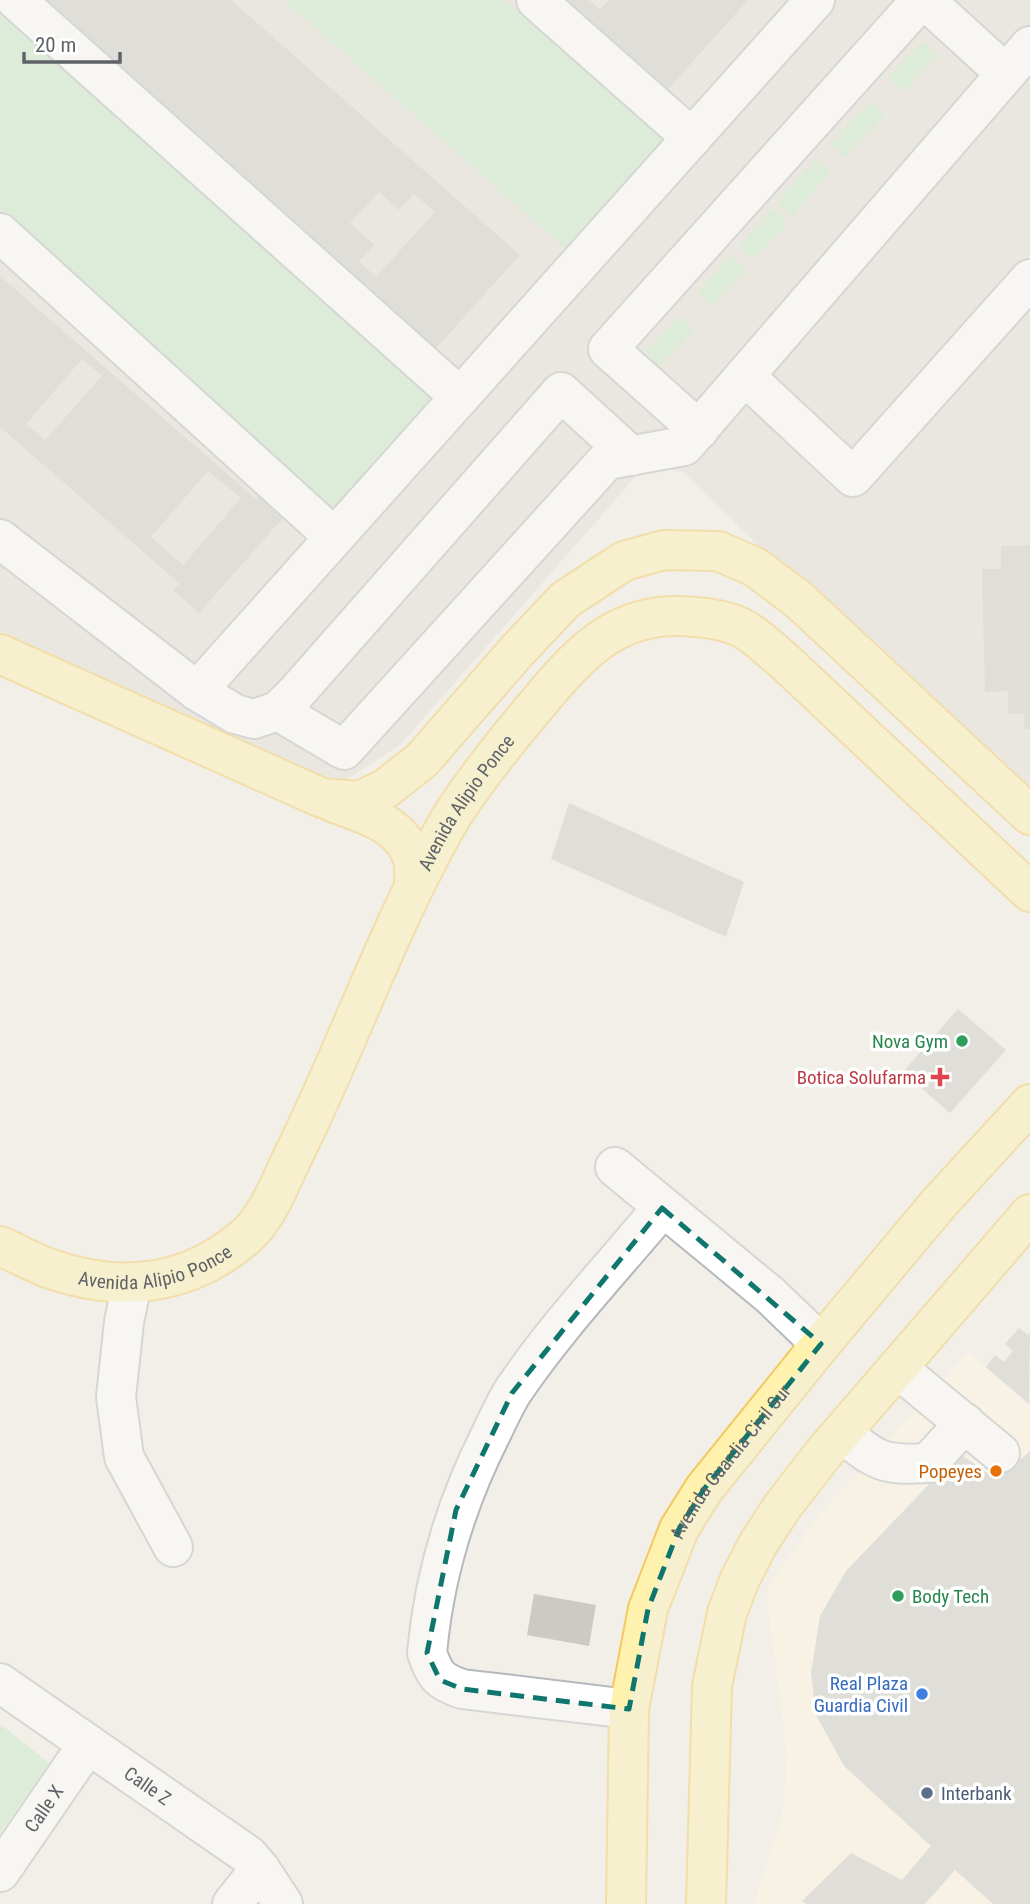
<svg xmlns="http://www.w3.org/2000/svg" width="1030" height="1904" font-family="'Roboto Condensed',sans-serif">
<rect width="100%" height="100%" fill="#f1efe8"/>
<!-- commercial -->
<path fill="#fef7e0" d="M969,1352l61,54v498h-276l25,-77 6,-34 2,-39 -19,-146 1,-22 49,-70z"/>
<!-- education -->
<path fill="#e1ded6" d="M0,0h1030v788l-254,-225 -94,-92 -38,-4 -243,277 -65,43 -336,-151z"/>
<!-- green -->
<g fill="#c5e8c5">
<path d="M0,0l442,401 -102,116 -340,-308z"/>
<path d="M284,0h220l166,146 -97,109z"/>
<path d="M923,42l14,13 -34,37 -15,-14z"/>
<path d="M870,101l15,13 -40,43 -14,-13z"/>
<path d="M816,159l15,13 -39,44 -15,-14z"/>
<path d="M773,209l15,14 -35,37 -14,-14z"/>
<path d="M731,256l15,14 -35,37 -14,-14z"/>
<path d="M679,316l15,13 -39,43 -15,-13z"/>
<path d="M0,1724l49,39 -49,70z"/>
</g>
<!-- building -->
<g fill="#cccac5" fill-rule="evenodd">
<path d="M28,0h203l289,255 -90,100zM379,192l20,18 15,-16 21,18 -59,65 -17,-16 15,-16 -24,-22z"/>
<path d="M564,0h25l11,10 9,-10h139l-87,97z"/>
<path d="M0,276l256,223 8,-9 25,21 -90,102 -26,-23 7,-6 -180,-157zM82,359l20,17 -57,64 -19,-16zM208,471l33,27 -58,67 -32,-28z"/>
<path d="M1030,545v184h-6v-15h-16v-23l-23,1 -3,-123h19v-23z"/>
<path d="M569,803l175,79 -18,55 -175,-78z"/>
<path d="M958,1009l48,41 -56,63 -47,-41z"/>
<path d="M1019,1328l9,7 2,-3 -1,72 -43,-37 9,-12 9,7 9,-11 -8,-7z"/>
<path d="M1030,1451v453h-37l-38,-34 -30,34h-119l-4,-3 49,-48 51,27 29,-34 -87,-80 -28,-51 -5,-42 9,-57 26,-45 113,-118 38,27z"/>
<path d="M534,1594l62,11 -7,41 -62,-11z"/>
</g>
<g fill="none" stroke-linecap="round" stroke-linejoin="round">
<defs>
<g id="minor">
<path d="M16,0l444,397"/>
<path d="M536,0l156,138"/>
<path d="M925,0l81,74"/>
<path d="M0,233l334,304"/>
<path d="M745,376l108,101 177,-198"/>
<path d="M699,430l-91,-81 313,-349"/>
<path d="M0,539l197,152 38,23 19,5 24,-8 18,-18 265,-301 70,64"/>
<path d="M197,691l618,-691"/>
<path d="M278,711l66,39 263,-290 77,-14 346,-400"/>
<path d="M615,1167l155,128 51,49"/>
<path d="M132,1283l-8,39 -8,75 8,60 49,90"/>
<path d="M897,1368l103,85"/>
<path d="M842,1433c34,28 41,33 86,30l37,-40"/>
<path id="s1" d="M0,1683l248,172 12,14 23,35"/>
<path d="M629,1709l-167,-20c-23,-8 -27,-13 -35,-36 7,-77 29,-150 64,-219 7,-15 14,-30 22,-43 44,-65 99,-123 149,-183"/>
<path id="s2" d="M0,1872l88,-128"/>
<path d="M232,1904l28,-35"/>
</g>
<g id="major">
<path d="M0,654l322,144 37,3 26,-12 37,-29 94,-108 49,-52 59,-39 40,-11 54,1 37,16 44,33 231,215"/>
<path d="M332,802c32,12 70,21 81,57 2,8 1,19 1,28"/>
<path id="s3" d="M0,1246c16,7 32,16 48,22 70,25 139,19 197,-31 24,-21 36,-57 50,-85 43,-87 77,-179 120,-267 13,-25 26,-53 42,-77 25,-37 53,-72 82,-106 44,-53 81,-93 156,-85 14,1 32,4 45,10 15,7 29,22 42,32l248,233"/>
<path id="s4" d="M626,1904l3,-195 19,-100 31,-80 25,-40 117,-145 119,-142 90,-98"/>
<path d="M706,1904l6,-218 15,-73 13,-34 18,-35 24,-37 41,-53 207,-240"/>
</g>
</defs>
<!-- minor casing -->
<use href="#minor" stroke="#b5b8bc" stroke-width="42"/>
<!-- major casing -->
<use href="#major" stroke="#f2c960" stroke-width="42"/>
<!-- minor -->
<use href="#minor" stroke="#fff" stroke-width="38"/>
<!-- major -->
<use href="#major" stroke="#fff2af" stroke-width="38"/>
</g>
<!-- marked area -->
<path d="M0 0H1030V1904H0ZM662,1208l159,136 -117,145 -25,40 -31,80 -19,100 -167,-20 -22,-9 -13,-27 29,-143 56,-117z" fill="#f1efe8" fill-opacity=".55" fill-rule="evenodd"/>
<path fill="none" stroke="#0f766e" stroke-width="5" stroke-dasharray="14 9" stroke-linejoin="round" d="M662,1208l159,136 -117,145 -25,40 -31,80 -19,100 -167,-20 -22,-9 -13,-27 29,-143 56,-117z"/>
<!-- markers -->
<g fill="#2e9e5b" stroke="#fff" stroke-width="2.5">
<circle cx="962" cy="1041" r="7"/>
<circle cx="898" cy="1596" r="7"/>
</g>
<path fill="#e0444e" stroke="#fff" stroke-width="2.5" d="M936.5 1066.5h7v7h7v7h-7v7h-7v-7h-7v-7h7z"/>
<circle fill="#e8710a" stroke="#fff" stroke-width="2.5" cx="996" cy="1471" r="7"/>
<circle fill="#3f7fe0" stroke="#fff" stroke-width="2.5" cx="922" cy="1694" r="7"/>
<circle fill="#5c6f8a" stroke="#fff" stroke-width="2.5" cx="927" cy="1793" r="7"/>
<g text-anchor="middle" stroke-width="7" stroke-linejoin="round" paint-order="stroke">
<!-- street labels -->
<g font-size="19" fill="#5f6368" stroke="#fff">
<text dy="7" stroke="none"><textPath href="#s3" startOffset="752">Avenida Alipio Ponce</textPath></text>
<text dy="7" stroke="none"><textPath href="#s3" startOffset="164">Avenida Alipio Ponce</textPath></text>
<text dy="7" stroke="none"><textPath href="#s4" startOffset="467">Avenida Guardia Civil Sur</textPath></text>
<text dy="7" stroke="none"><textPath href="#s1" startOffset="180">Calle Z</textPath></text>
<text dy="7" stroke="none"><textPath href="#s2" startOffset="77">Calle X</textPath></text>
</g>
<!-- leisure labels -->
<g font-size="19" fill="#27864d" stroke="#fff" text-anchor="end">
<text x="948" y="1048">Nova Gym</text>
<text x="912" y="1603" text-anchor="start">Body Tech</text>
</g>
<!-- health labels -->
<g font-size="19" fill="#be3a42" stroke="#fff" text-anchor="end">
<text x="926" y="1084">Botica Solufarma</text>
</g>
<!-- food labels -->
<g font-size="19" fill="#c56008" stroke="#fff" text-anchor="end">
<text x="982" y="1478">Popeyes</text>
</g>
<!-- shop labels -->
<g font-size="19" fill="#366cbe" stroke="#fff" text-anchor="end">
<text x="908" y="1690">Real Plaza<tspan x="908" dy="22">Guardia Civil</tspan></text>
</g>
<!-- service labels -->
<g font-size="19" fill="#4e5e75" stroke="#fff" text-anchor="start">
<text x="941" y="1800">Interbank</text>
</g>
</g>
<!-- scale -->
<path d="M24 52v10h96v-10" fill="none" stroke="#5f6368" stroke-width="3.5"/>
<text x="35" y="52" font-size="21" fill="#5f6368" stroke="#ffffff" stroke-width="5" paint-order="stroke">20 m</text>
</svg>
